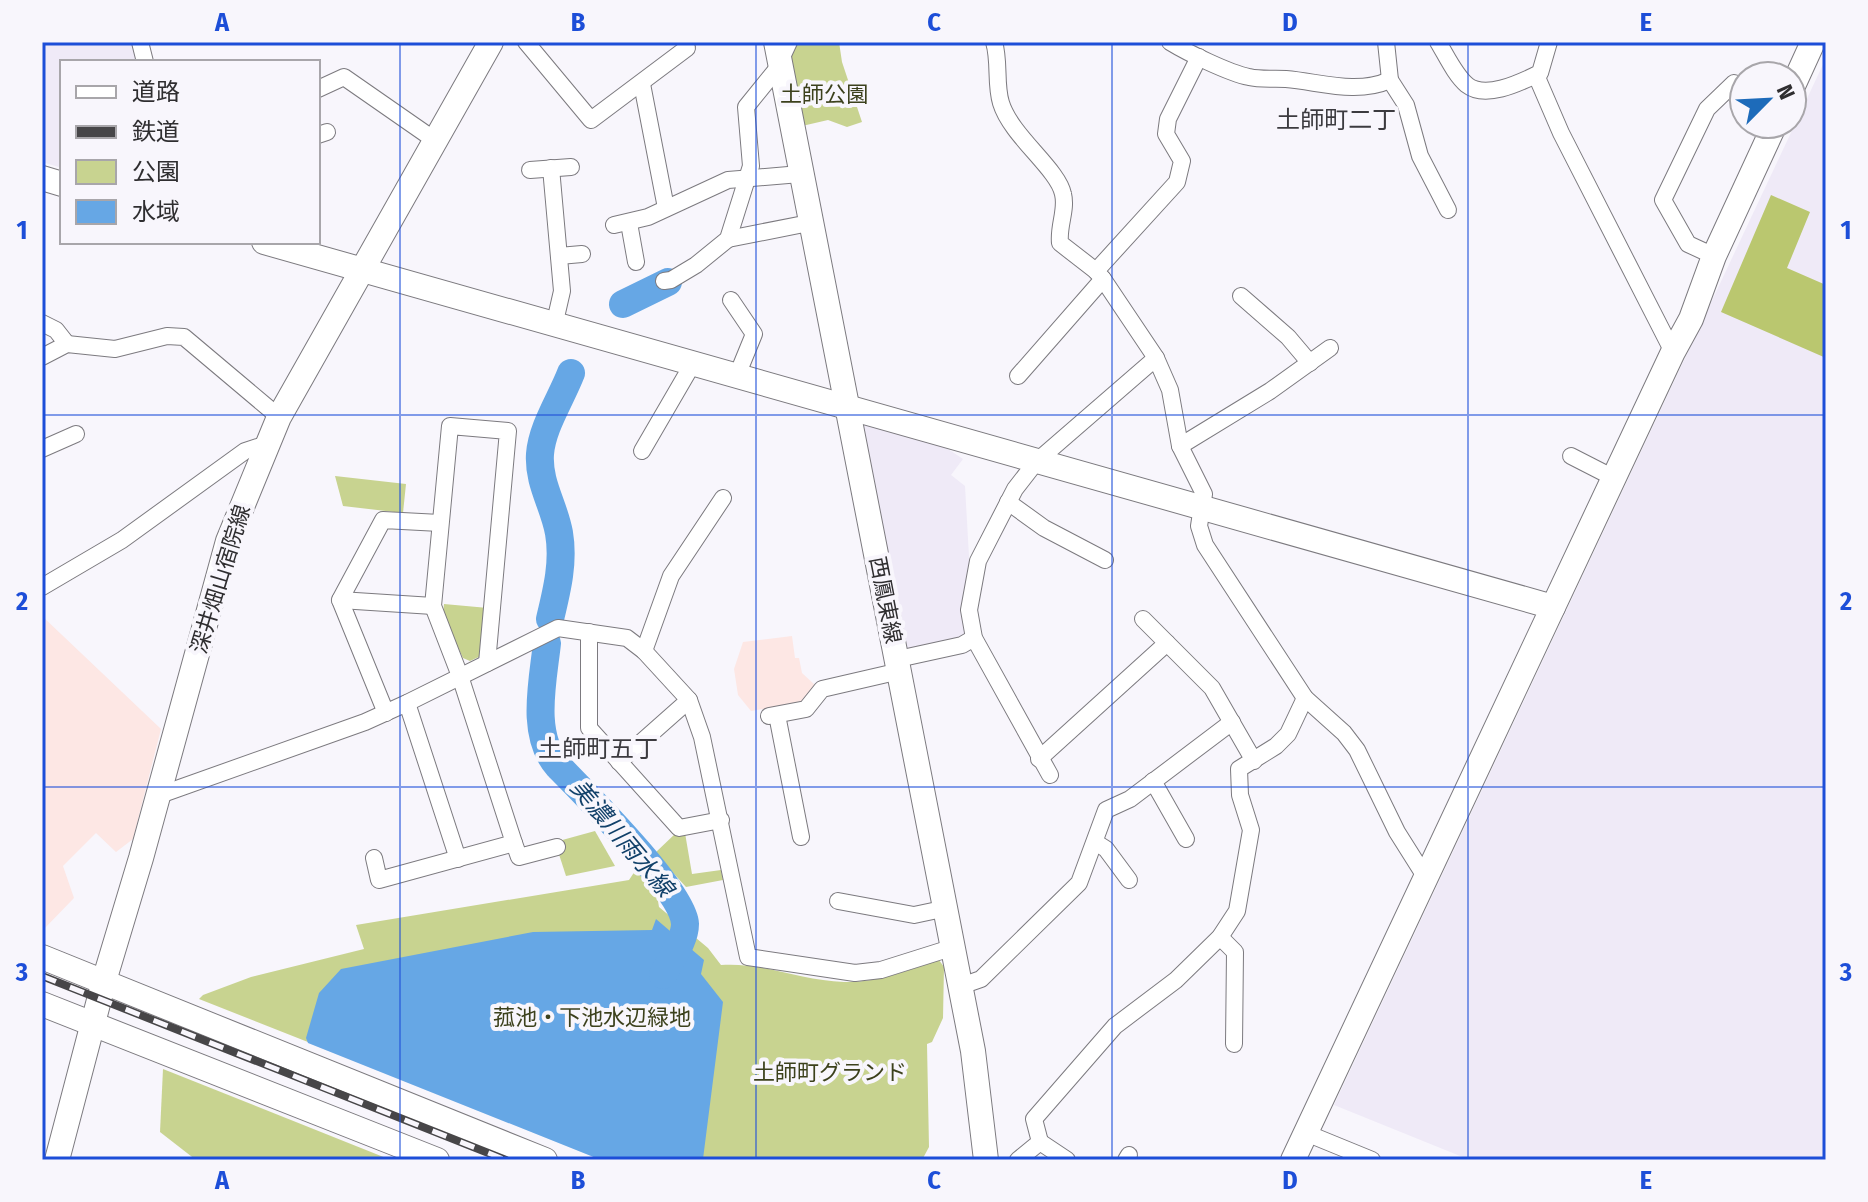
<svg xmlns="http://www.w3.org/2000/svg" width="1868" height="1202" font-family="'Fira Sans Condensed','Noto Sans JP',sans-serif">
<rect width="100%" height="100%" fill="#f8f6fc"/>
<!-- built -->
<g fill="#efeaf7">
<path d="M42,42h94l5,20h-79v106l-20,-6z"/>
<path d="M1826,58v1102h-356l-136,-55z"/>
<path d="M862,422l83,25 18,12 -12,16 14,11 5,88 -2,63 -60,16z"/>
</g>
<!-- industrial -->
<g fill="#fde7e4">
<path d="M42,616l119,113 -28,110 -17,13 -20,-19 -33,33 11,32 -32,33z"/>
<path d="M792,636l3,22h4l3,15 13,12 -11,17 -53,9 -13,-16 -4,-26 9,-27z"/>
</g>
<!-- green -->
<g fill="#c8d390">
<path d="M793,42h46l3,20 20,60 -15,5 -19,-7 -26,6 -13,-74z"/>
<path d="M335,476l71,8 -3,29 -60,-7z"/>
<path d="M444,604l44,4 -5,47 -13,6 -7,-3 -20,-42z"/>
<path d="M595,831l20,35 -49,10 -11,-34z"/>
<path d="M676,833h9l7,41 29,-4 2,10 -37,7 -31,-34z"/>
<path d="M637,868l20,27 2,12 49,41 13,17c42,-3 81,16 123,17 33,1 64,-12 95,-22l5,7 -1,51 -11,24 -5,2 2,103 -7,13h-315l-408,-161 4,-4 48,-18 113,-28 -8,-24 273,-45z"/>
<path d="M163,1069l228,91h-195l-36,-28z"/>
</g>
<!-- forest -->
<path fill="#bac76f" d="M1771,195l39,17 -23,56 39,17v73l-105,-46z"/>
<!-- water -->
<path fill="#66a7e5" d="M656,919l48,41 -3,14 22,28 -20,157 3,1h-105l-293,-117 -2,-5 13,-45 22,-24 192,-37 119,-2z"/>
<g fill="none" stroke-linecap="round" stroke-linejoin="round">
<!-- river -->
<g stroke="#66a7e5" stroke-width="28">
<path d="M623,304l45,-22"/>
<path d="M550,619c7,-29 14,-57 9,-86 -5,-28 -21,-50 -19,-79 2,-27 21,-55 31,-81"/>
<path d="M547,643c-4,38 -17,92 11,123 26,27 126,126 127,158 0,17 -15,36 -22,51"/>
</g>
<defs>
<g id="street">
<path d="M140,42l5,20"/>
<path d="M526,42l65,78 96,-72"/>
<path d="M994,42c6,20 1,42 7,61 10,33 57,66 62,91 4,16 -5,32 -3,49l36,28 7,8 53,79 14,32 10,56 24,48 -5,32 6,19 100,153 39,35 13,17 40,82 29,46"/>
<path d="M1170,42c18,11 59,31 79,35 12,3 25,1 37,2 35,3 70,16 104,1"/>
<path d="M1386,42l4,38 16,25 14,51 28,54"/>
<path d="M1438,42c8,13 17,33 29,43 19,15 54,-3 73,-12l9,-31"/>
<path d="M1536,75l25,58 112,219"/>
<path d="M642,84l24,124"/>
<path d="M318,89l26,-12 92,64"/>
<path d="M318,135l9,-3"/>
<path d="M551,168l11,123 -8,35"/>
<path d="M530,170l41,-3"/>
<path d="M629,223l7,39"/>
<path d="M614,225l34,-8 80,-37 72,-6"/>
<path d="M728,239l81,-16"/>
<path d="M559,256l23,-2"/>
<path d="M1714,256l-26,-12 -25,-44 44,-91 27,-26 10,4"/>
<path d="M1096,271l81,-89 5,-21 -16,-27 2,-15 31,-62"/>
<path d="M664,281l7,-1 25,-15 32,-26 23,-73 -5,-59 30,-37 13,-28"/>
<path d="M1241,296l47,41 22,26"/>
<path d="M731,300l23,34 -18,44"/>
<path d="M42,323l14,7 11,14"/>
<path d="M42,357l25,-13 48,5 52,-13 17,1 95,80"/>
<path d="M1018,376l85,-97"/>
<path d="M1180,446l90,-55 60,-43"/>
<path d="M42,449l34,-15"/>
<path d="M642,451l50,-86"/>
<path d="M1571,456l43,22"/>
<path d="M1008,502l36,26 61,32"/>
<path d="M42,587l80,-47 123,-89 22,-7"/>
<path d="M340,600l93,6"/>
<path d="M1143,619l69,69 42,73"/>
<path d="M589,632v96l90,100 42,-8"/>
<path d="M644,651l27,-75 52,-78"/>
<path d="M898,659l64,-14 12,-7"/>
<path d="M407,703l51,156"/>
<path d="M386,713l-46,-113 43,-80 57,3"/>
<path d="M777,715l24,122"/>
<path d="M769,716l37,-7 16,-20 78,-18"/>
<path d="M1039,759l128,-116"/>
<path d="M619,762l70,-62"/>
<path d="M1050,775l-76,-137 -5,-28 9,-49 37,-72 21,-27 120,-104"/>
<path d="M1153,781l33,58"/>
<path d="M157,796l208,-74 42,-19 151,-75 69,10 17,13 45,49 13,37 46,220 107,16 26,-3 73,-23"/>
<path d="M1095,842l11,7 23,31"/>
<path d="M514,843l5,14 38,-10"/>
<path d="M374,858l5,22 135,-37 -54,-167 -27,-70 17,-180 58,5 -21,232"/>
<path d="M838,901l76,14 33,-7"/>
<path d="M1220,937l15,15 -1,92"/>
<path d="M961,986l20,-7 98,-96 27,-73 24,-11 102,-77"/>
<path d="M1306,1133l66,27"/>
<path d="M1040,1142l27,18"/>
<path d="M1018,1160l22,-18 -6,-23 81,-93 61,-46 44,-43 17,-26 14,-81 -11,-35 -1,-26 37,-23 12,-12 17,-36"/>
<path d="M1126,1160l3,-5"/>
</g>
<g id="secondary">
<path d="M776,42l197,1009 13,109"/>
<path d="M1792,88l21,-46"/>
<path d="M42,178l20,6"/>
<path d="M264,242l1289,365"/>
<path d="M42,957l503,203"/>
<path d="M42,1004l395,156"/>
<path d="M57,1160l47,-179 37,-123 87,-317 51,-124 212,-375"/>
<path d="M1293,1160l380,-808 18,-33 23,-63 61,-132"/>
</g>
</defs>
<!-- street casing -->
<use href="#street" stroke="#7c7a7f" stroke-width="18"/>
<!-- secondary casing -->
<use href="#secondary" stroke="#7c7a7f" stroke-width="26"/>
<!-- street -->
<use href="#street" stroke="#fff" stroke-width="16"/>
<!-- secondary -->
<use href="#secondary" stroke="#fff" stroke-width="24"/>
<defs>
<path id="rail" d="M42,976l464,184"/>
</defs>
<!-- rail casing -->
<use href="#rail" stroke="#474648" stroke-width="8"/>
<!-- rail -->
<use href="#rail" stroke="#f8f6fc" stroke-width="5" stroke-dasharray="15" stroke-linecap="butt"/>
</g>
<!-- grid -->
<path fill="none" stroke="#1d4ed8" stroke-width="2" stroke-opacity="0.55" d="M400,42v1118M756,42v1118M1112,42v1118M1468,42v1118M42,415h1784M42,787h1784"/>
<g text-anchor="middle" stroke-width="8" stroke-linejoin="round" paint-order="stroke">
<!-- park labels -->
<g font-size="22" fill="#3c411c" stroke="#f8f6fc">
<text x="824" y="102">土師公園</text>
<text x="592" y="1025">菰池・下池水辺緑地</text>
<text x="830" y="1080">土師町グランド</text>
</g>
<!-- street labels -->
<g font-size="22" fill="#2f2e30" stroke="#f8f6fc">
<text transform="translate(220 579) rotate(-73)" y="8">深井畑山宿院線</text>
<text transform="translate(886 600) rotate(79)" y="8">西鳳東線</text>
</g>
<!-- neighbourhood labels -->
<g font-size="24" fill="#3c3b3f" stroke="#f8f6fc">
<text x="1336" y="128">土師町二丁</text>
<text x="598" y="757">土師町五丁</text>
</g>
<!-- water labels -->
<g font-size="24" font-style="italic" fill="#12416a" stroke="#f8f6fc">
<text transform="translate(622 838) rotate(50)" y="8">美濃川雨水線</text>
</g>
</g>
<!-- border -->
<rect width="1868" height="1202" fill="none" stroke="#f8f6fc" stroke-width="88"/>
<!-- legend -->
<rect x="60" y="60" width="260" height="184" fill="#f8f6fc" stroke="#a8a6aa" stroke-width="2"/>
<rect x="76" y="86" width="40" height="12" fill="#ffffff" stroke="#a8a6aa" stroke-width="2"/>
<text x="132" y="100" font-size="24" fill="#2f2e30">道路</text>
<rect x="76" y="126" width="40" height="12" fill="#474648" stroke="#a8a6aa" stroke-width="2"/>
<text x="132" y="140" font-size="24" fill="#2f2e30">鉄道</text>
<rect x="76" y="160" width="40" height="24" fill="#c8d390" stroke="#a8a6aa" stroke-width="2"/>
<text x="132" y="180" font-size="24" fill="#2f2e30">公園</text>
<rect x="76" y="200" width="40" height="24" fill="#66a7e5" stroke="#a8a6aa" stroke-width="2"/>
<text x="132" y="220" font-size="24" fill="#2f2e30">水域</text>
<!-- north arrow -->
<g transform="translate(1768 100) rotate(66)"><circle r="38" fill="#f8f6fc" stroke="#a8a6aa" stroke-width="2"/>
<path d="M0-6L14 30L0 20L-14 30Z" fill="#1d6bba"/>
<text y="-12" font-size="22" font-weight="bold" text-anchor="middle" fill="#2f2e30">N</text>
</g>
<rect x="44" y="44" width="1780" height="1114" fill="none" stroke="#1d4ed8" stroke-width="3"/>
<g font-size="26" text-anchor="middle" font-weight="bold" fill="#1d4ed8">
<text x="222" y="31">A</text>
<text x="578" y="31">B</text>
<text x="934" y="31">C</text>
<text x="1290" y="31">D</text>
<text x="1646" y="31">E</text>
<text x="22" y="239">1</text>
<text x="1846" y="239">1</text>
<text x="22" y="610">2</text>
<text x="1846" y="610">2</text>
<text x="22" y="981">3</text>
<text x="1846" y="981">3</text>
<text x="222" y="1189">A</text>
<text x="578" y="1189">B</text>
<text x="934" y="1189">C</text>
<text x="1290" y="1189">D</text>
<text x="1646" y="1189">E</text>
</g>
</svg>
